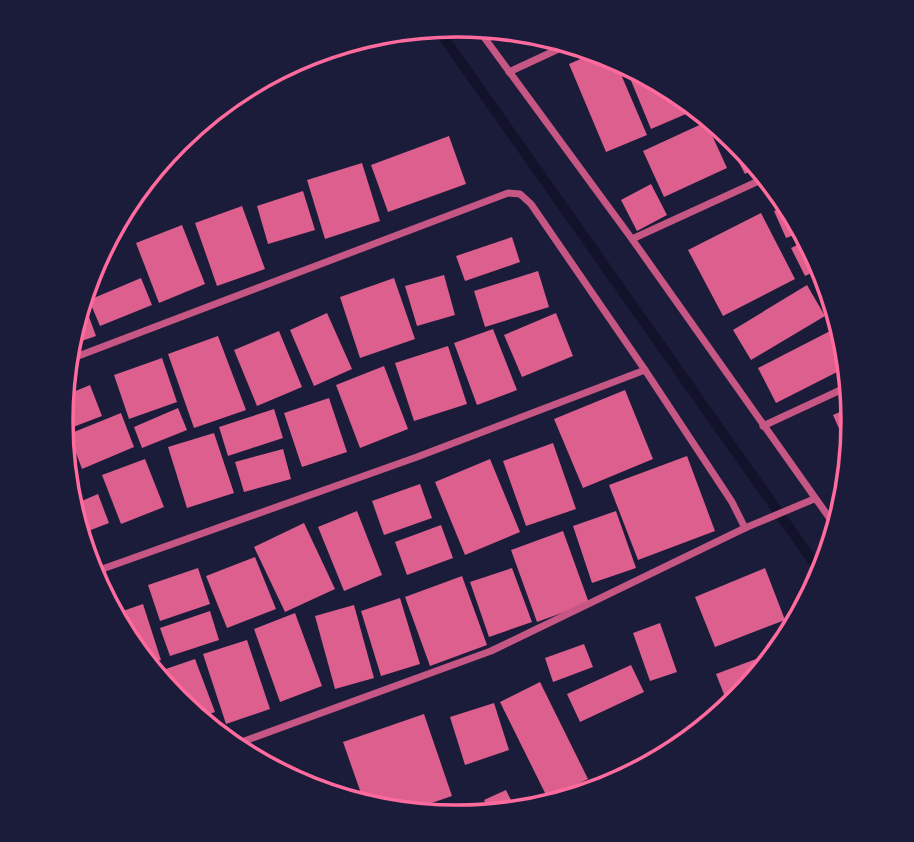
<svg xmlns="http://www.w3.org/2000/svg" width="914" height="842" font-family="Bitter,serif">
<rect width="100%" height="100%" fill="#1b1b3a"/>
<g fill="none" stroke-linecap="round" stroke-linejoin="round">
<!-- stream -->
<path stroke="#12122b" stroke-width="10" d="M437,28l385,546"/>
</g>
<!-- building -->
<g fill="#dd5f8e">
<path d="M597,52l17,6 33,77 -41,17 -37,-88z"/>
<path d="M625,66l23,15 45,30 -42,18z"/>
<path d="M706,122l21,46 -63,29 -21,-46z"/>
<path d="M722,130l16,11 18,27 -11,6z"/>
<path d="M449,136l17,48 -78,28 -17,-47z"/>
<path d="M362,163l18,58 -55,18 -18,-59z"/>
<path d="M651,184l16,31 -30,16 -16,-31z"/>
<path d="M303,191l12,39 -47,14 -11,-38z"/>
<path d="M242,206l23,63 -48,17 -22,-63z"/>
<path d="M782,208l17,25 -13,5 -12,-27z"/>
<path d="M761,213l34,66 -72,37 -35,-66z"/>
<path d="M182,225l23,59 -46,19 -23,-60z"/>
<path d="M512,237l8,25 -55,19 -9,-25z"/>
<path d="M805,241l17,27 -17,8 -14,-28z"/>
<path d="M538,271l11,36 -64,20 -11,-36z"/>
<path d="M444,275l11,40 -38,11 -12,-40z"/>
<path d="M141,278l11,27 -52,21 -11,-26z"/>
<path d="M394,278l21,61 -55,19 -20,-61z"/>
<path d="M807,285l18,31 -74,44 -18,-30z"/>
<path d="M84,303l12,33 -20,7z"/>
<path d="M327,313l25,56 -38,17 -24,-56z"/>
<path d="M556,313l17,43 -51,21 -18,-42z"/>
<path d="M493,329l24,61 -40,15 -23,-62z"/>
<path d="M832,330l6,11 5,28 -67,34 -18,-35z"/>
<path d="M279,331l23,56 -45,19 -23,-56z"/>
<path d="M218,336l28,74 -52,18 -26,-74z"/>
<path d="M448,346l19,58 -53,17 -19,-58z"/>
<path d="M162,358l15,44 -48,17 -15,-44z"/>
<path d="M384,366l24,63 -48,19 -24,-63z"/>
<path d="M90,385l12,31 -34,13 -6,-15 4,-19z"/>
<path d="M625,390l28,69 -70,29 -29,-69z"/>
<path d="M329,398l18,54 -45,15 -18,-54z"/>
<path d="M851,407l2,14 -5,28 -15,-34z"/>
<path d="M178,408l9,22 -45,18 -8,-21z"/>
<path d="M274,409l9,29 -55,18 -9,-29z"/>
<path d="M121,413l13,34 -52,22 -13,-35z"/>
<path d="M214,433l20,60 -47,15 -19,-61z"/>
<path d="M553,443l23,66 -50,17 -23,-65z"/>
<path d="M283,449l8,30 -47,13 -9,-30z"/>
<path d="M687,456l28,75 -77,29 -29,-75z"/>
<path d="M145,459l19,48 -43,17 -19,-49z"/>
<path d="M490,459l30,73 -55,23 -30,-73z"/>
<path d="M420,484l12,34 -48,17 -12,-34z"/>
<path d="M98,494l11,29 -26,10 -6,-30z"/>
<path d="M357,511l25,64 -38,16 -26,-64z"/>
<path d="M616,511l20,57 -44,15 -19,-57z"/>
<path d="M304,523l31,66 -50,23 -31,-65z"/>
<path d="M441,525l12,33 -46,17 -12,-33z"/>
<path d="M563,531l26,72 -52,19 -26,-72z"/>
<path d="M255,557l21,52 -49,19 -21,-52z"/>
<path d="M198,568l12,36 -50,17 -12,-36z"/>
<path d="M512,568l20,54 -43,15 -19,-55z"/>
<path d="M765,568l20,52 -70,27 -20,-50z"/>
<path d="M462,576l25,69 -57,21 -25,-69z"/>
<path d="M400,598l20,66 -39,12 -20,-65z"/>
<path d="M143,604l18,56 -10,3 -34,-50z"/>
<path d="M354,605l20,73 -39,11 -20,-73z"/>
<path d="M210,611l9,29 -49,16 -10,-28z"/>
<path d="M295,613l27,73 -42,16 -26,-73z"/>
<path d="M660,623l17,49 -27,9 -17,-48z"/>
<path d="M247,640l23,69 -44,15 -23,-70z"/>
<path d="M584,644l9,23 -40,15 -8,-24z"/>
<path d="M769,654l-32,48 -8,5 -13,-33z"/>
<path d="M195,659l20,53 -15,5 -24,-16 -19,-29z"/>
<path d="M631,665l13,27 -64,30 -13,-28z"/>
<path d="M540,682l48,97 -40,20 -48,-97z"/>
<path d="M494,703l15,47 -44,15 -15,-48z"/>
<path d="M424,714l28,82 -38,13 -51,-10 -20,-57z"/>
<path d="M506,790l8,16 -25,5 -5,-11z"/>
</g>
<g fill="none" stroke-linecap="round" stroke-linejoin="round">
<!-- minor -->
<g stroke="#c65784" stroke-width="7">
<path d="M478,29l154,210 201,284"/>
<path d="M509,72l56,-26"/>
<path d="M632,239l131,-60"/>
<path d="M73,358l435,-165 12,1 11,10 114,166 87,132 13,26"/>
<path d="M763,426l84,-39"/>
<path d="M91,573l326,-116 228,-87"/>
<path d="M239,743l252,-92 254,-123 69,-29"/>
</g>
</g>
<!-- crop -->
<path d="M0 0H914V842H0ZM73 421a384 384 0 1 1 768 0a384 384 0 1 1-768 0Z" fill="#1b1b3a" fill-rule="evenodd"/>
<path fill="none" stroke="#ff6b9d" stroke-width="3.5" d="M73 421a384 384 0 1 1 768 0a384 384 0 1 1-768 0Z"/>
</svg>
